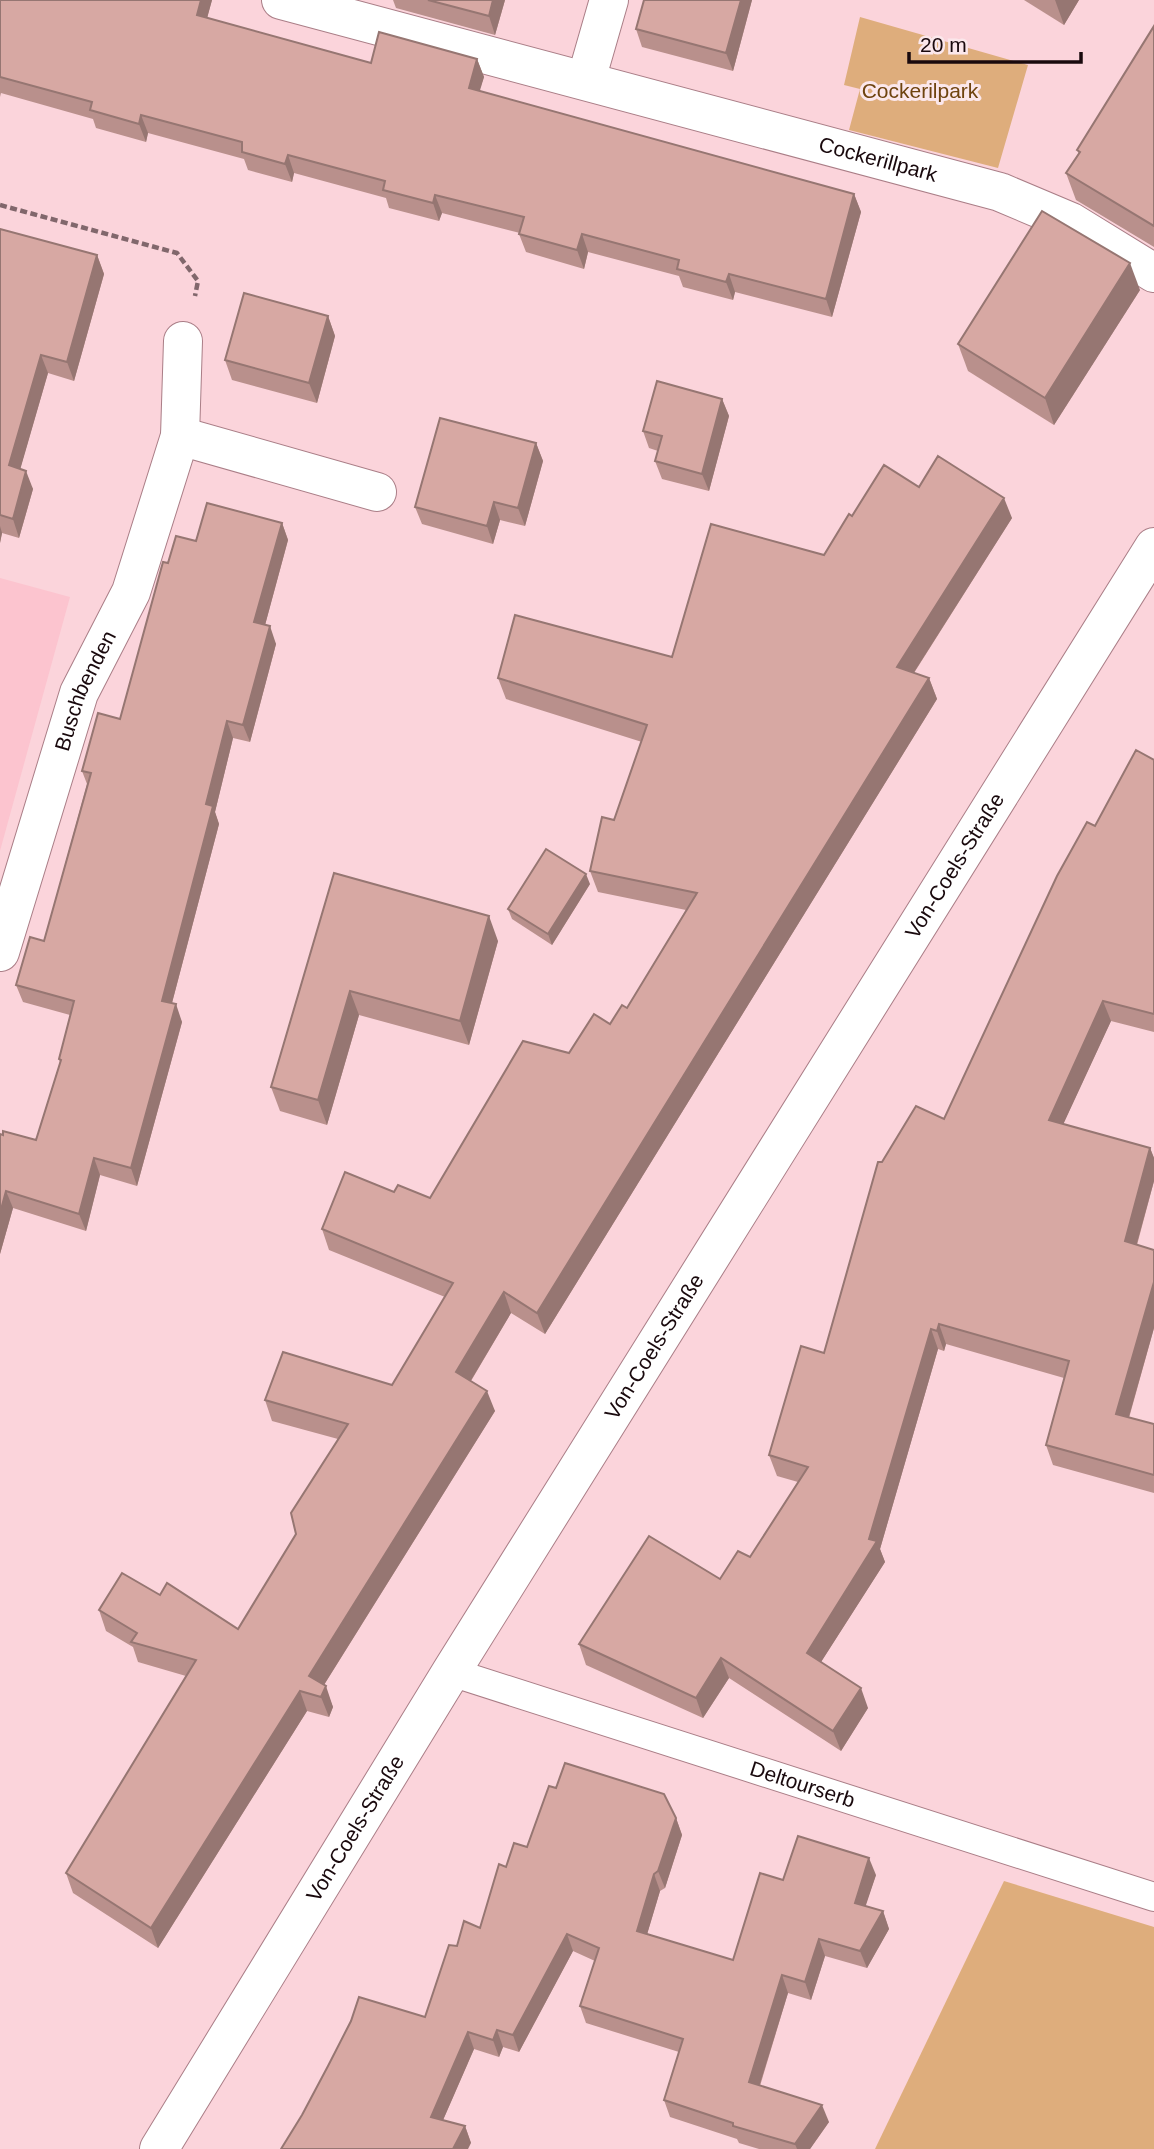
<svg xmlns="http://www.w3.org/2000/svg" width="1154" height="2149" font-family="Arial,sans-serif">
<rect width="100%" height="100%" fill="#fbd4db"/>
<!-- built -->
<path fill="#fcc4cf" d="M0,578l70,19 -70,254z"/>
<!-- green -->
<g fill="#dead7c">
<path d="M860,17l168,48 -30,103 -149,-38 11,-41 -16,-4z"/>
<path d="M1004,1881l150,46v222h-279z"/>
</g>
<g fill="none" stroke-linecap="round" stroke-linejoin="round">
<defs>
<g id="service">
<path id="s1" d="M451,1672l703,225"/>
</g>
<g id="minor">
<path id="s2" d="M281,0l719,192 71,30 83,51"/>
<path d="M586,80l23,-80"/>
<path d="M180,436l197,56"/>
<path id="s3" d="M0,952l79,-259 52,-101 49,-156 3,-95"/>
</g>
<g id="secondary">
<path id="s4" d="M159,2149l292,-477 703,-1125"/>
</g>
</defs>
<!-- service casing -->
<use href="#service" stroke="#aa7e87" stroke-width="30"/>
<!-- minor casing -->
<use href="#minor" stroke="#aa7e87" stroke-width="40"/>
<!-- secondary casing -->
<use href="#secondary" stroke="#aa7e87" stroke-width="40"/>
<!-- path -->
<path stroke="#81676c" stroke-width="4.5" stroke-dasharray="7 3.5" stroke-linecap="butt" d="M0,205l177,48 21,28 -3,15"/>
<!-- service -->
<use href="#service" stroke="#fff" stroke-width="28"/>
<!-- minor -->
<use href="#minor" stroke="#fff" stroke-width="38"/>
<!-- secondary -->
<use href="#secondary" stroke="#fff" stroke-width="38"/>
</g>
<!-- wall -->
<g fill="#b9908c">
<path d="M0,0h212l-5,18 164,45 106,-4 7,18 -5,14 375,103 7,18 -29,105 -97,-25 -2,8 -50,-13 -4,-11 -91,-24 -4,17 -58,-17 -7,-18 1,-1 -78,-20 -3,8 -50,-13 -3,-10 -92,-25 -2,9 -44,-12 -4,-11 -96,-26 -2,9 -50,-14 -3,-9 -92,-26 -1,4z"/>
<path d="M393,0h112l-10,35 -99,-27z"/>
<path d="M644,0h108l-19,71 -91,-24 -6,-18z"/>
<path d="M1024,0h55l-15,25z"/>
<path d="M1154,26v221l-78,-47 -10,-27 13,-19 -2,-4z"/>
<path d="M0,229l97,26 7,19 -30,107 -26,-8 -28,96 13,20 -14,49 -17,-5 -2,10z"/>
<path d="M1140,290l-86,135 -86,-54 -10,-27z"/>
<path d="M328,316l7,20 -18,67 -85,-23 -7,-20z"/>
<path d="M722,399l7,17 -20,75 -47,-12 -7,-18 3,-10 -9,-3 -6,-17z"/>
<path d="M536,443l7,18 -18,65 -25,-6 -7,24 -71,-20 -7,-17z"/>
<path d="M919,487l93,31 -98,155 15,5 8,21 -392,635 -34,-21 -40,68 24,30 -171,274 9,22 -4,10 -22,-6 -149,237 -85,-55 -7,-20 120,-197 -48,-14 -5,-15 -27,-16 -7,-21 61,-15 78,34 58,-95 42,-95 -66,-18 -7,-21 127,-15 53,-88 -116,-47 -7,-21 72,-37 36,6 139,-145 41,-29 17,-16 59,-98 -88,-18 -8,-21 24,-51 28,-78 -136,-43 -8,-21 174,-21 152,-102 28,-39z"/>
<path d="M282,523l6,17 -23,85 11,19 -26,98 -17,-4 -18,74 4,12 -47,179 10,19 -45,164 -37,-11 -14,56 -73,-23 -13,46v-120l36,6 24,-78 -1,-3 11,-44 -47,-13 -7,-17 28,-44 43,-157 -5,-13 38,-52 48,-156 28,-22z"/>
<path d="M1154,760v272l-43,-11 -48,103 87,24 4,10v23l-17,64 17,5v78l-25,90 25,6v69l-101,-28 -7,-20 18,-67 -118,-34 -2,7 -6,-2 -58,200 5,13 -64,100 47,46 -27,43 -112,-73 -26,40 -117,-53 -7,-21 141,-65 30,-22 48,-75 -21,-6 -8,-21 55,-102 58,-191 62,-43 151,-293z"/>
<path d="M334,873l164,68 -29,104 -110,-30 -32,110 -47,-14 -9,-24z"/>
<path d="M590,884l-38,61 -40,-26 -4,-10z"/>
<path d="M676,1818l6,17 -17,53 -5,3 -13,43 86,26 50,-80 93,-5 -11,31 18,5 6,18 -22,39 -42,-12 -14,44 -23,-7 -28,93 69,36 -19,27h-51l-20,-6 -2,-4 -67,-22 -6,-17 15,-48 -93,-29 -6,-17 15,-45 -22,-10 -54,101 -16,-5 -4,10 -25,-8 -31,71 22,6 6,17 -190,6 144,-132 32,-71 23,-18 26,-61 21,-20z"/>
</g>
<!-- shaded-wall -->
<g fill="#967672">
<path d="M201,0h11l-9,33 -6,-18z"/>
<path d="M493,0h12l-10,35 -6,-19z"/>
<path d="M741,0h11l-19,71 -7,-18z"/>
<path d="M1055,0h24l-15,25z"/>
<path d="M477,59l7,18 -9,30 -6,-19z"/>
<path d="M141,115l7,18 -2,9 -7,-18z"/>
<path d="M288,155l6,18 -2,9 -7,-18z"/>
<path d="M854,194l7,18 -29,105 -6,-18z"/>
<path d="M435,195l7,18 -3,8 -6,-18z"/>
<path d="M582,234l6,18 -4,17 -7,-19z"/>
<path d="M97,255l7,19 -30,107 -7,-19z"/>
<path d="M1130,263l10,27 -86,135 -9,-27z"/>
<path d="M729,274l6,18 -2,8 -7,-18z"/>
<path d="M328,316l7,20 -18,67 -8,-20z"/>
<path d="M41,355l7,18 -32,111 -7,-19z"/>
<path d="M722,399l7,17 -20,75 -7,-17z"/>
<path d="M536,443l7,18 -18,65 -7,-18z"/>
<path d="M26,471l7,18 -14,49 -6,-19z"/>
<path d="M1004,498l8,20 -108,170 -7,-21z"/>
<path d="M494,502l6,18 -7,24 -6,-18z"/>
<path d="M282,523l6,17 -27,100 -7,-18z"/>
<path d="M0,526l2,7 -2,10z"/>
<path d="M270,626l6,18 -26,98 -7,-17z"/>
<path d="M929,678l8,21 -392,635 -8,-21z"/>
<path d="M227,721l6,17 -18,74 4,12 -51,194 -6,-17 44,-197z"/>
<path d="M586,874l4,10 -38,61 -4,-11z"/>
<path d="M489,916l9,25 -29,104 -9,-24z"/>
<path d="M350,991l9,24 -32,110 -9,-25z"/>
<path d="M1103,1001l8,20 -55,119 -7,-20z"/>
<path d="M176,1004l6,18 -45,164 -6,-18z"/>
<path d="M1150,1148l4,10v23l-22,80 -7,-20z"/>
<path d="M94,1158l6,17 -14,56 -7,-17z"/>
<path d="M6,1191l7,17 -13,46v-41z"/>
<path d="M1154,1282v46l-30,106 -8,-20z"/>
<path d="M504,1292l7,21 -47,79 -8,-20z"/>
<path d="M939,1324l7,20 -2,7 -7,-20z"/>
<path d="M931,1329l7,20 -58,200 5,13 -71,111 -7,-20 62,-114z"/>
<path d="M487,1391l8,20 -178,285 -8,-20z"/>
<path d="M721,1658l8,20 -26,40 -7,-20z"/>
<path d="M326,1686l7,21 -4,10 -8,-20z"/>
<path d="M861,1688l7,20 -27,43 -8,-20z"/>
<path d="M300,1691l7,20 -149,237 -7,-20z"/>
<path d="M676,1818l6,17 -17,53 -7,-17z"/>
<path d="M869,1858l7,17 -15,45 -6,-17z"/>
<path d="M654,1874l6,17 -17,57 -6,-17z"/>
<path d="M883,1911l6,18 -22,39 -7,-17z"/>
<path d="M567,1934l6,17 -54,101 -6,-17z"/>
<path d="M819,1939l6,17 -14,44 -6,-18z"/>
<path d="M782,1975l6,18 -33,107 -6,-18z"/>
<path d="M497,2030l6,17 -4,10 -6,-17z"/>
<path d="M468,2032l6,17 -37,85 -6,-17z"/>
<path d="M822,2105l7,17 -19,27h-13l-2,-5z"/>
<path d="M465,2126l6,17 -3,6h-15z"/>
</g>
<!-- building -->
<g fill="#d7a8a3" stroke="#967672" stroke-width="2">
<path d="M0,0h201l-4,15 174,48 8,-31 98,27 -8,29 385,106 -28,105 -97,-25 -3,8 -49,-13 2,-9 -97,-26 -5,16 -58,-16 5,-17 -89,-22 -2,8 -50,-13 2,-9 -97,-26 -3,9 -43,-12v-10l-101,-27 -2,9 -49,-14 2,-8 -92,-25z"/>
<path d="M428,0h65l-4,16z"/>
<path d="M644,0h97l-15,53 -90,-24z"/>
<path d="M1154,26v200l-88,-53 14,-21 -3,-2z"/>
<path d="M1042,211l88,52 -85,135 -87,-54z"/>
<path d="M0,229l97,26 -30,107 -26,-7 -32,110 17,6 -13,48 -13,-4z"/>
<path d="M244,293l84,23 -19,67 -84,-23z"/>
<path d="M657,381l65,18 -20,75 -47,-13 7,-25 -19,-5z"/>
<path d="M440,418l96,25 -18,65 -24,-6 -7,24 -72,-19z"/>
<path d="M938,456l66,42 -107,169 32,11 -392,635 -33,-21 -48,80 31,19 -178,285 17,10 -5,11 -21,-6 -149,237 -85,-55 130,-213 -65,-18 6,-9 -38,-23 23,-37 38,22 7,-12 71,46 58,-95 -5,-21 57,-89 -83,-24 18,-48 109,33 61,-102 -131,-54 23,-57 49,20 4,-7 32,13 93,-157 46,12 25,-39 16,10 12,-19 5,3 70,-115 -107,-22 12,-54 12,3 33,-95 -149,-47 17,-63 157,42 39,-133 113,31 25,-41 3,2 32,-51 35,22z"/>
<path d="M207,503l75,20 -28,99 16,4 -27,99 -16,-4 -21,83 7,2 -51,195 14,3 -45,164 -37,-10 -15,56 -73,-23 -6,22v-79l3,1v-4l33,9 25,-80 -2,-1 15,-58 -58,-16 14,-48 14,4 47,-168 -9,-2 16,-58 22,6 43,-157 5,1 8,-27 20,5z"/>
<path d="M1136,750l18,10v254l-51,-13 -54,119 101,28 -25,93 29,9v32l-38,132 38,10v51l-108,-30 23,-84 -130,-37 -2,7 -6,-2 -62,210 8,2 -70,112 54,35 -28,43 -112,-73 -25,40 -117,-54 70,-108 71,43 18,-28 12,6 58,-90 -39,-12 32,-109 23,7 54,-191h4l34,-56 28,13 113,-243 30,-54 8,4z"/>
<path d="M546,849l40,25 -38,60 -40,-25z"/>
<path d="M334,873l155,43 -29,105 -110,-30 -32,109 -47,-13z"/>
<path d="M565,1763l99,31 12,24 -18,53 -4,3 -17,57 96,29 27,-87 23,7 15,-44 71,22 -14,45 28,8 -23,40 -41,-12 -14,43 -23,-7 -33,107 73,23 -27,39 -62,-18v-3l-69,-23 19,-61 -103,-33 19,-58 -32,-14 -54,101 -16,-5 -4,10 -25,-8 -37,85 34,9 -12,23h-172l21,-34 26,-49 23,-45 8,-24 66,20 24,-72 8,1 7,-25 16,7 19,-64 7,3 8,-24 13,4 22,-61 7,2z"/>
</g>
<g text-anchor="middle" stroke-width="6" stroke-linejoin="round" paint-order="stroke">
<!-- park labels -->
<g font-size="21" fill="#6f440f" stroke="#fbe7eb">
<text x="920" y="98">Cockerilpark</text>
</g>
<!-- street labels -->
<g font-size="21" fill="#19090d" stroke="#fbe7eb">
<text dy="7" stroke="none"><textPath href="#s2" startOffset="618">Cockerillpark</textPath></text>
<text dy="7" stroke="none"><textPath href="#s3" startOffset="275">Buschbenden</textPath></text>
<text dy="7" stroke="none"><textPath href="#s4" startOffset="1510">Von-Coels-Straße</textPath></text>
<text dy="7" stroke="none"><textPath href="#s4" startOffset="943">Von-Coels-Straße</textPath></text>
<text dy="7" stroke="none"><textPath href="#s1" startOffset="369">Deltourserb</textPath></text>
<text dy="7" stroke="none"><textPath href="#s4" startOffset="376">Von-Coels-Straße</textPath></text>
</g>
</g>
<!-- scale -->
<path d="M909 52v10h172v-10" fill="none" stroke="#19090d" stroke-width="3.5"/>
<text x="920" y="52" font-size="21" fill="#19090d" stroke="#fbe7eb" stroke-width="5" paint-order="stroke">20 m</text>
</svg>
